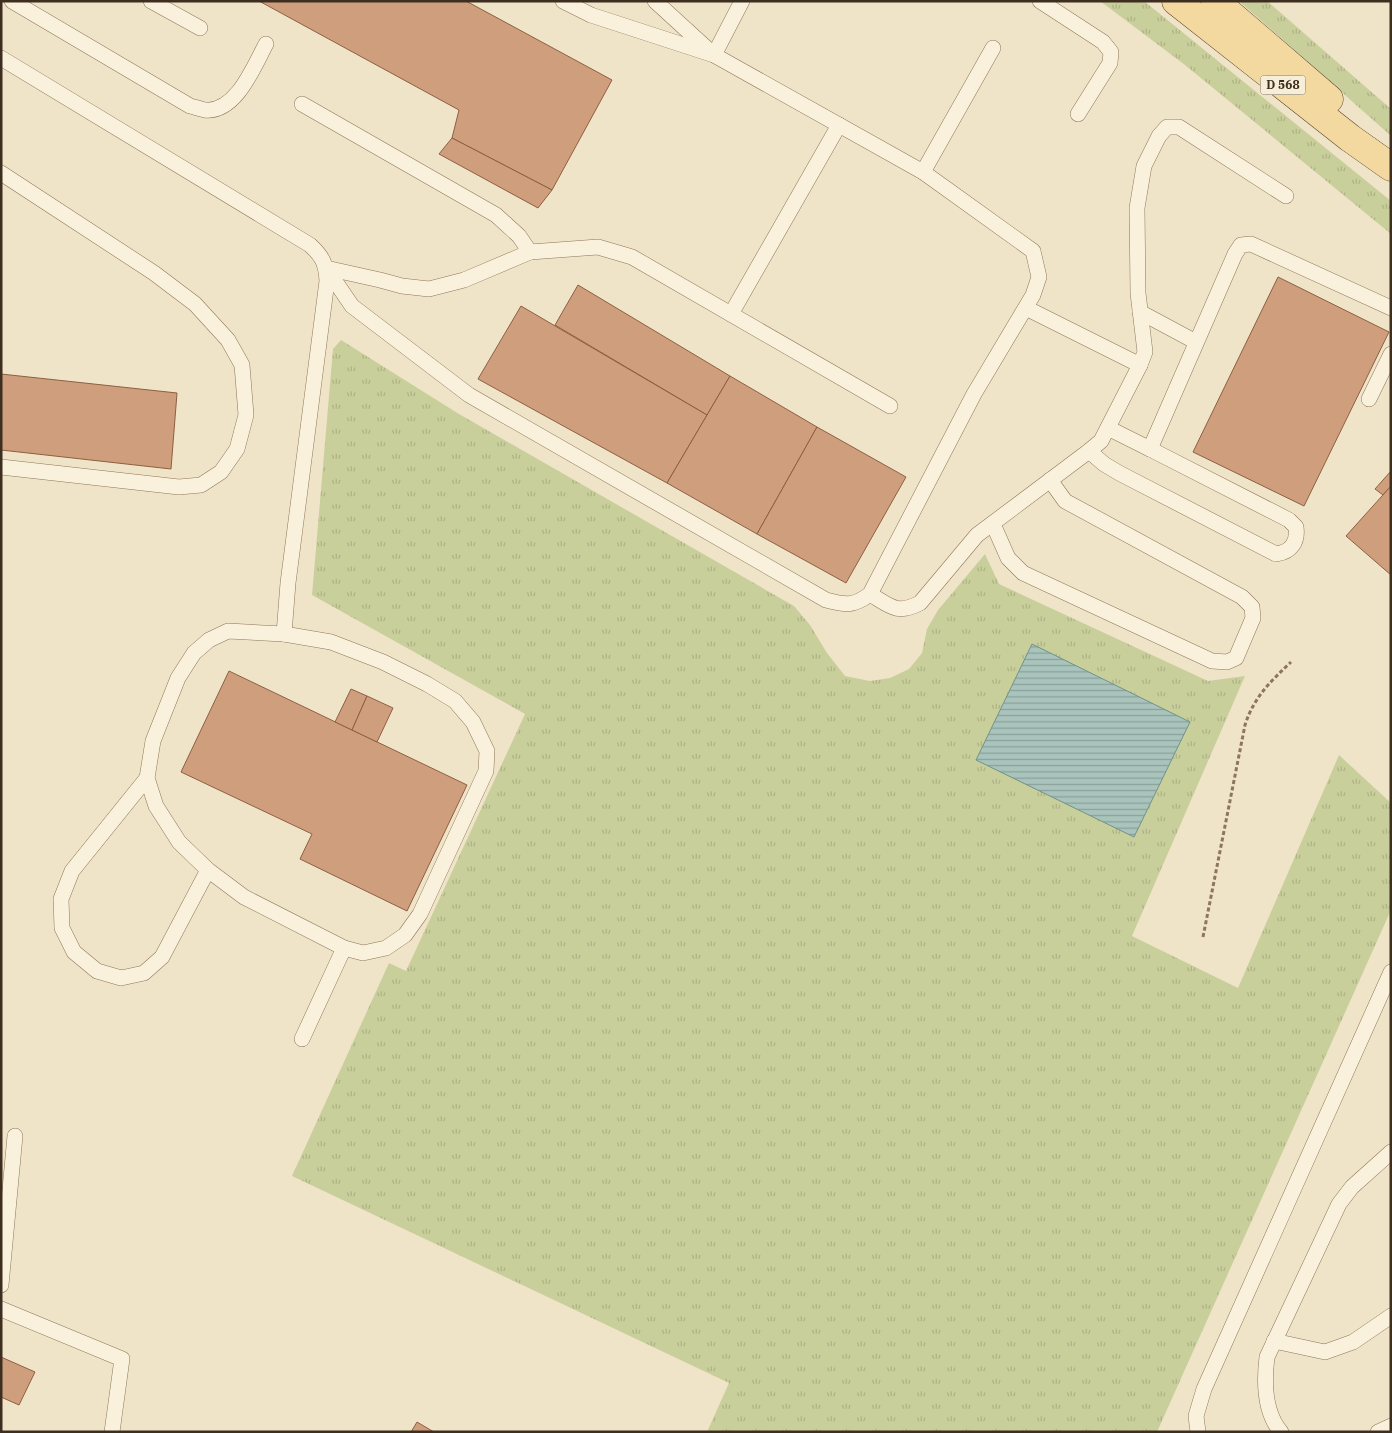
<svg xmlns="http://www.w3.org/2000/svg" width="1392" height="1433" font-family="'IBM Plex Serif',serif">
<defs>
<pattern id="grass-tufts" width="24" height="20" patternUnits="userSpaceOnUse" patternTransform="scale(1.25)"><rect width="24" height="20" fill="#c9cf9b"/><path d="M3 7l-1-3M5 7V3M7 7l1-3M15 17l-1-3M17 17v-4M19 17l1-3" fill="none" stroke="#aeb285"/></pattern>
<pattern id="water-rules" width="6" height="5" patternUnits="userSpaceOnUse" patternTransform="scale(1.25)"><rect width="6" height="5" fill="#a9c4bc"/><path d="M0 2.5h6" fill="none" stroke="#8ba098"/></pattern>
</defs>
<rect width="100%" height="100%" fill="#f0e4c8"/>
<!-- grass -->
<g fill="url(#grass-tufts)">
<path d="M1100,1h44l247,200v33l-206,-169z"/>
<path d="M1239,1h28l124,108v27z"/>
<path d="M341,340l118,74 335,192 16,19 17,28 18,23 25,5 20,-3 19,-9 13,-16 5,-24 11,-19 47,-56 14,30 209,97 37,-5 -113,260 106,52 101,-233 52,48v107l-234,522h-450l22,-49 -437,-207 97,-213 17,8 119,-257 -213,-119 21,-246z"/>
</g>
<!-- water -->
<path fill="url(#water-rules)" stroke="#6f938a" d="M1032,644l158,78 -56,115 -158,-77z"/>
<!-- building -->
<g fill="#cf9f7d" stroke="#8d5f41">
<path d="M259,1h207l146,79 -60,110 -100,-52 7,-28z"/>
<path d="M452,138l100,52 -14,18 -99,-54z"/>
<path d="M1278,277l111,55 -85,174 -111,-54z"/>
<path d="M578,285l152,91 -23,39 -152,-90z"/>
<path d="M521,306l186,109 -40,68 -189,-104z"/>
<path d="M1,374l176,19 -6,76 -170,-19z"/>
<path d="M730,376l87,51 -60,107 -90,-51z"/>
<path d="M817,427l89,50 -60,106 -89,-49z"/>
<path d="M1391,471v15l-8,9 -8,-6z"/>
<path d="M1391,486v89l-45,-39z"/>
<path d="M229,671l238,114 -60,126 -107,-52 12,-25 -131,-62z"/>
<path d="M351,689l16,7 -15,34 -17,-8z"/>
<path d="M367,696l26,12 -16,34 -25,-12z"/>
<path d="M1,1357l34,15 -16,33 -18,-8z"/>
<path d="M417,1422l17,10h-23z"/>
</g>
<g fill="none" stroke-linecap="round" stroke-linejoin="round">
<defs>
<g id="service">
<path d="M12,1l178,105c5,1 10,3 15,4 31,3 49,-44 61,-66"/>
<path d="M151,1l49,27"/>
<path d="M655,1l59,54 28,-54"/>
<path d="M1040,1l63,41 8,10 -1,11 -32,51"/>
<path d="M1,58l309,187c13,12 16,19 17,36l-39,302 -4,51 -56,-3 -19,9 -15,13 -16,25 -25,63 -6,37 9,28 23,36 29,28 36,27 100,51 -42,91"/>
<path d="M302,104l194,111 23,21 11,16 -66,28 -35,9 -27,-3 -22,-6 -54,-12"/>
<path d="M923,172l70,-124"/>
<path d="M1,173l153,100 41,31 33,36 14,25 4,50 -9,34 -16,23 -20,13 -22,2 -178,-20"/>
<path d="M530,252l68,-5 34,10 258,149"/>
<path d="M326,268l26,38 117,89 357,205c19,5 27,7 44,-6l104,-200 59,-99 6,-18 -6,-26 -110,-79 -209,-117 -123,-40 -28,-14"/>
<path d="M1140,312l56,30"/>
<path d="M731,314l108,-189"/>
<path d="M1140,365l5,-13 -7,-59 -1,-85 7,-42 15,-30 8,-9h12l107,69"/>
<path d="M1369,399l22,-45"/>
<path d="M1108,428l42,21"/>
<path d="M1089,451l15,13 15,9 157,81c16,-2 22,-13 20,-27l-7,-7 -139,-71 85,-195 6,-9 10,-1 140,64"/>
<path d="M993,524l15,34 15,15 189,88 15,1 9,-4 17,-40 -1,-11 -10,-10 -177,-96 -15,-21"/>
<path d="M870,594c20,12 27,21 50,9l57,-68 112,-84 12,-10 39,-76 -114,-57"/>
<path d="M284,634l47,8 52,20 44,22 28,17 18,21 14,29 -1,20 -66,143 -15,21 -19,13 -23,5 -19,-5"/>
<path d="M147,778l-75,93 -11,28 1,29 12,24 23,19 24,7 23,-5 18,-16 46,-87"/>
<path d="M1,1285l14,-149"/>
<path d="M1,1309l121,50 -10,73"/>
<path d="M1274,1341l51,11 28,-10 38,-26"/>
<path d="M1198,1432l-2,-16 8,-27 187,-417"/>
<path d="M1281,1432c-17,-20 -17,-51 -14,-75l72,-153 13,-17 39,-35"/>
<path d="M1378,1432l13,-6"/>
</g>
<g id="primary">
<path d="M1176,1l174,137 41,29"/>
<path d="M1215,1l114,98"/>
</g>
</defs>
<!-- service casing -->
<use href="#service" stroke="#8d765c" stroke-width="16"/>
<!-- primary casing -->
<use href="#primary" stroke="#5b4430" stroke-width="29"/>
<!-- path -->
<path stroke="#8d765c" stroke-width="3" stroke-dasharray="4 2.5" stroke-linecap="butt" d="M1203,937l42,-212c9,-28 25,-43 46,-63"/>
<!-- service -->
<use href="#service" stroke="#faf1dc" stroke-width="15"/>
<!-- primary -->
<use href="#primary" stroke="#f3d9a0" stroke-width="28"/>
</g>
<g text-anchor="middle" stroke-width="4.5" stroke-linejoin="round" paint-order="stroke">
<!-- shield labels -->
<rect fill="#f7eed8" stroke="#756857" stroke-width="1" x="1260.5" y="75.5" width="45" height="19" rx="4"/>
<g font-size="12" font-weight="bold" fill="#3d2e20">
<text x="1283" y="89">D 568</text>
</g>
</g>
<!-- border -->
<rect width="1392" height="1433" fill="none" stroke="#3d2e20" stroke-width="5"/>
</svg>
